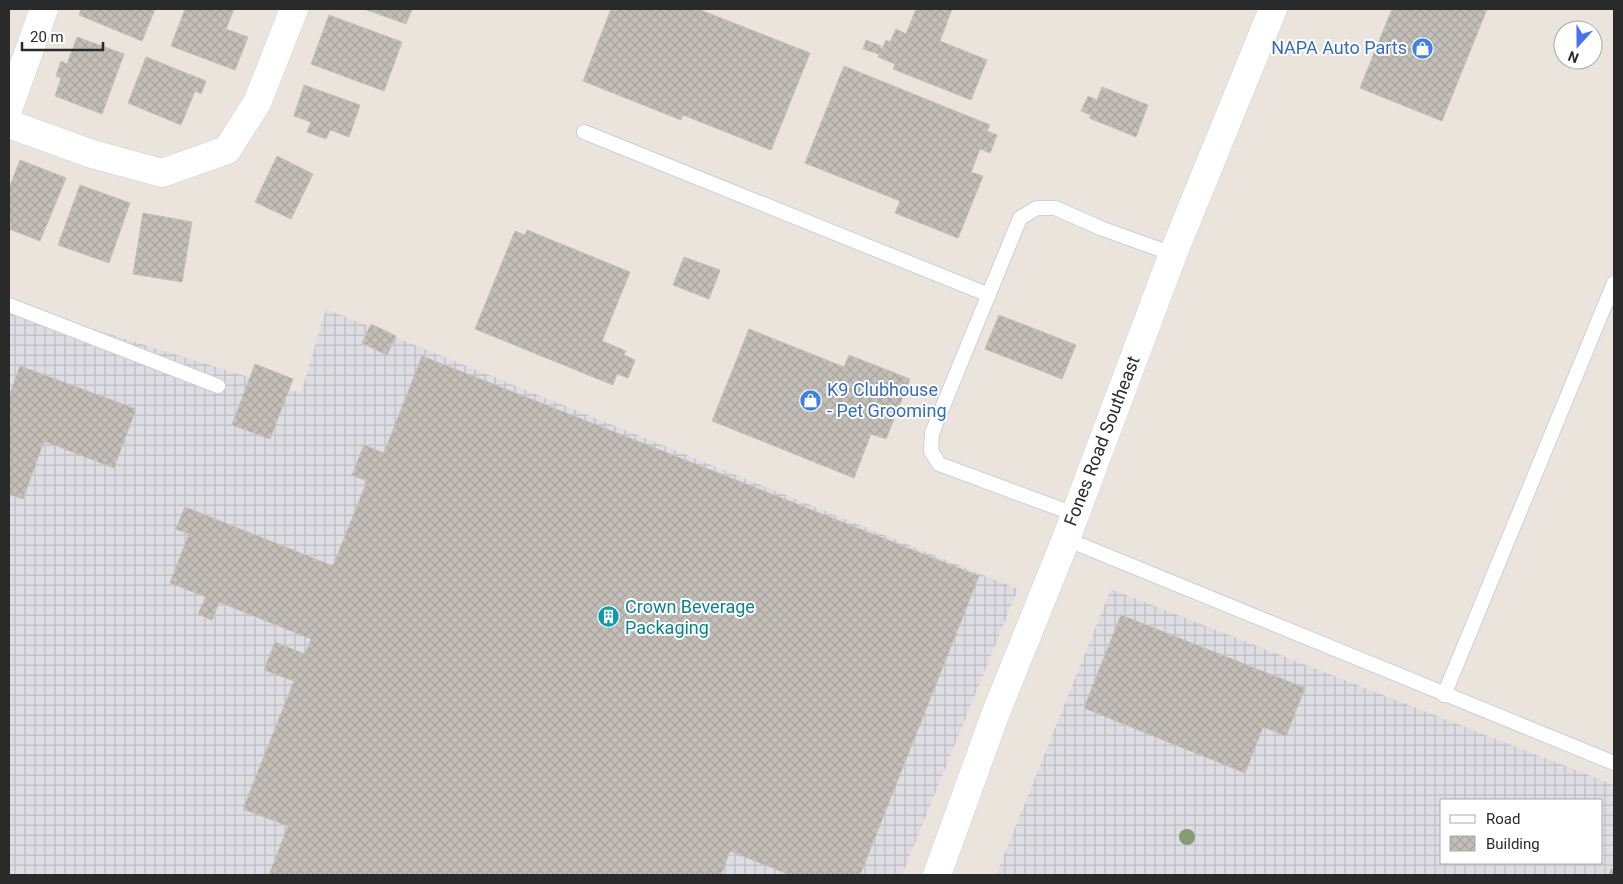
<svg xmlns="http://www.w3.org/2000/svg" width="1623" height="884" font-family="Roboto,sans-serif">
<defs>
<pattern id="industrial-grid" width="8" height="8" patternUnits="userSpaceOnUse" patternTransform="scale(1.25)"><rect width="8" height="8" fill="#dedde3"/><path d="M0 4h8M4 0v8" fill="none" stroke="#bfbec3"/></pattern>
<pattern id="building-cross-hatch" width="8" height="8" patternUnits="userSpaceOnUse" patternTransform="scale(1.25)"><rect width="8" height="8" fill="#c3bfb8"/><path d="M0 0l8 8M0 8l8-8" fill="none" stroke="#a8a49e"/></pattern>
</defs>
<rect width="100%" height="100%" fill="#eae4dd"/>
<!-- industrial -->
<g fill="url(#industrial-grid)" fill-rule="evenodd">
<path d="M9,303l292,90 25,-84 692,280 -116,286h-893z"/>
<path d="M1111,589l503,196v90h-618zM1442,800h160v63h-160z"/>
</g>
<!-- building -->
<g fill="url(#building-cross-hatch)" stroke="#c6bfb6">
<path d="M81,9h74l-13,32 -63,-26z"/>
<path d="M185,9h49l-8,20 22,8 -13,33 -64,-24z"/>
<path d="M364,9h48l-6,15z"/>
<path d="M611,9h87l112,44 -39,97 -88,-35 -2,5 -98,-39z"/>
<path d="M916,9h36l-12,32 47,19 -16,40 -78,-31 2,-5 -17,-7 1,-3 -16,-5 3,-9 15,6 -1,2 2,1 4,-9 4,2 6,-13 10,5z"/>
<path d="M1392,9h95l-45,112 -82,-33z"/>
<path d="M329,15l73,27 -18,49 -73,-27z"/>
<path d="M77,37l47,17 -22,60 -47,-18 6,-18 -5,-2 5,-15 6,3z"/>
<path d="M146,57l60,24 -5,13 -6,-3 -14,34 -53,-22z"/>
<path d="M844,66l146,59 -3,6 10,4 -7,18 -10,-4 -9,23 12,4 -25,62 -63,-25 5,-12 -95,-38z"/>
<path d="M304,85l56,20 -11,32 -19,-7 -4,9 -19,-7 4,-10 -17,-6z"/>
<path d="M1102,87l46,18 -12,32 -47,-19 2,-3 -10,-4 7,-15 9,4z"/>
<path d="M277,156l36,18 -22,45 -36,-17z"/>
<path d="M20,160l46,18 -26,63 -31,-12v-41z"/>
<path d="M80,185l50,18 -21,60 -51,-18z"/>
<path d="M143,213l49,9 -10,60 -49,-8z"/>
<path d="M527,230l103,42 -28,69 24,10 -2,4 11,5 -7,18 -11,-4 -4,11 -138,-56 40,-98 10,4z"/>
<path d="M684,257l36,13 -11,29 -36,-14z"/>
<path d="M999,315l77,30 -14,34 -77,-30z"/>
<path d="M371,324l25,12 -9,19 -25,-12z"/>
<path d="M749,329l95,38 5,-12 61,24 -24,60 -15,-5 -17,44 -142,-57z"/>
<path d="M422,356l557,220 -119,299h-70l-60,-24 -9,24h-452l19,-49 -45,-17 51,-128 -30,-11 11,-28 30,12 6,-15 -92,-37 -7,18 -14,-6 8,-17 -36,-14 19,-49 -13,-5 9,-22 148,59 34,-85 -15,-6 12,-30 20,8z"/>
<path d="M255,364l38,15 -23,60 -38,-14z"/>
<path d="M20,366l116,43 -22,59 -70,-27 -21,58 -14,-5v-98z"/>
<path d="M1121,615l184,73 -19,48 -23,-9 -18,46 -161,-65z"/>
<path d="M1611,869l3,1v5h-5z"/>
</g>
<g fill="none" stroke-linecap="round" stroke-linejoin="round">
<defs>
<g id="service">
<path d="M584,132l405,163"/>
<path d="M9,305l209,81"/>
<path d="M1074,514l-135,-50 -8,-13 1,-18 88,-215 17,-10h18l48,21 70,25"/>
<path d="M1066,539l548,224"/>
<path d="M1444,695l170,-412"/>
</g>
<g id="minor">
<path d="M9,107l35,-98"/>
<path d="M9,124l83,30 70,19 65,-23 30,-47 37,-94"/>
</g>
<path id="tertiary" d="M937,875l58,-160 71,-176 107,-285 100,-245"/>
</defs>
<!-- service casing -->
<use href="#service" stroke="#cbcfda" stroke-width="16"/>
<!-- minor casing -->
<use href="#minor" stroke="#cbcfda" stroke-width="29"/>
<!-- tertiary casing -->
<use href="#tertiary" stroke="#cbcfda" stroke-width="29"/>
<!-- service -->
<use href="#service" stroke="#fff" stroke-width="14"/>
<!-- minor -->
<use href="#minor" stroke="#fff" stroke-width="28"/>
<!-- tertiary -->
<use href="#tertiary" stroke="#fff" stroke-width="28"/>
</g>
<!-- trees -->
<circle fill="#849b75" cx="1187" cy="837" r="8"/>
<!-- icons -->
<defs>
<symbol id="shop-disc" viewBox="-11 -11 22 22"><circle r="9.5" fill="#3f7fe0" stroke="#fff"/><path d="M-5-2.5h2.3a2.7 3.5 0 0 1 5.4 0H5L5.5 6h-11ZM-1.5-2.5h3a1.5 2.3 0 0 0-3 0Z" fill="#fff"/></symbol>
<symbol id="building-disc" viewBox="-11 -11 22 22"><circle r="9.5" fill="#0f9aa8" stroke="#fff"/><path d="M-4-6H4V6H1V3H-1V6H-4ZM-2.5-4.3h1.7v1.8h-1.7ZM.8-4.3h1.7v1.8H.8ZM-2.5-1h1.7V.8h-1.7ZM.8-1h1.7V.8H.8Z" fill="#fff"/></symbol>
</defs>
<g fill-rule="evenodd">
<use href="#shop-disc" x="1410" y="36" width="25" height="25"/>
<use href="#shop-disc" x="798" y="388" width="25" height="25"/>
<use href="#building-disc" x="596" y="604" width="25" height="25"/>
</g>
<g text-anchor="middle" stroke-width="4" stroke-linejoin="round" paint-order="stroke">
<!-- shop labels -->
<g font-size="18" fill="#366cbe" stroke="#fff" text-anchor="end">
<text x="1407" y="54">NAPA Auto Parts</text>
<text x="827" y="396" text-anchor="start">K9 Clubhouse<tspan x="827" dy="21">- Pet Grooming</tspan></text>
</g>
<!-- street labels -->
<g font-size="18" fill="#2a2a2a" stroke="#fff">
<text transform="translate(1102 441) rotate(-69)" y="6">Fones Road Southeast</text>
</g>
<!-- culture labels -->
<g font-size="18" fill="#0d838f" stroke="#fff" text-anchor="start">
<text x="625" y="613">Crown Beverage<tspan x="625" dy="21">Packaging</tspan></text>
</g>
</g>
<!-- border -->
<rect width="1623" height="884" fill="none" stroke="#2a2a2a" stroke-width="20"/>
<!-- legend -->
<rect x="1440" y="799" width="162" height="65" fill="#ffffff" stroke="#aaaaaa"/>
<rect x="1450" y="815" width="25" height="8" fill="#ffffff" stroke="#aaaaaa"/>
<text x="1486" y="824" font-size="15" fill="#2a2a2a">Road</text>
<rect x="1450" y="836" width="25" height="15" fill="url(#building-cross-hatch)" stroke="#aaaaaa"/>
<text x="1486" y="849" font-size="15" fill="#2a2a2a">Building</text>
<!-- north arrow -->
<g transform="translate(1578 45) rotate(201)"><circle r="24" fill="#ffffff" stroke="#aaaaaa"/>
<path d="M0-4L9 19L0 12L-9 19Z" fill="#4a72ea"/>
<text y="-8" font-size="14" font-weight="bold" text-anchor="middle" fill="#2a2a2a">N</text>
</g>
<!-- scale -->
<path d="M22 42v8h81v-8" fill="none" stroke="#2a2a2a" stroke-width="2.5"/>
<text x="30" y="42" font-size="15" fill="#2a2a2a" stroke="#ffffff" stroke-width="4" paint-order="stroke">20 m</text>
</svg>
